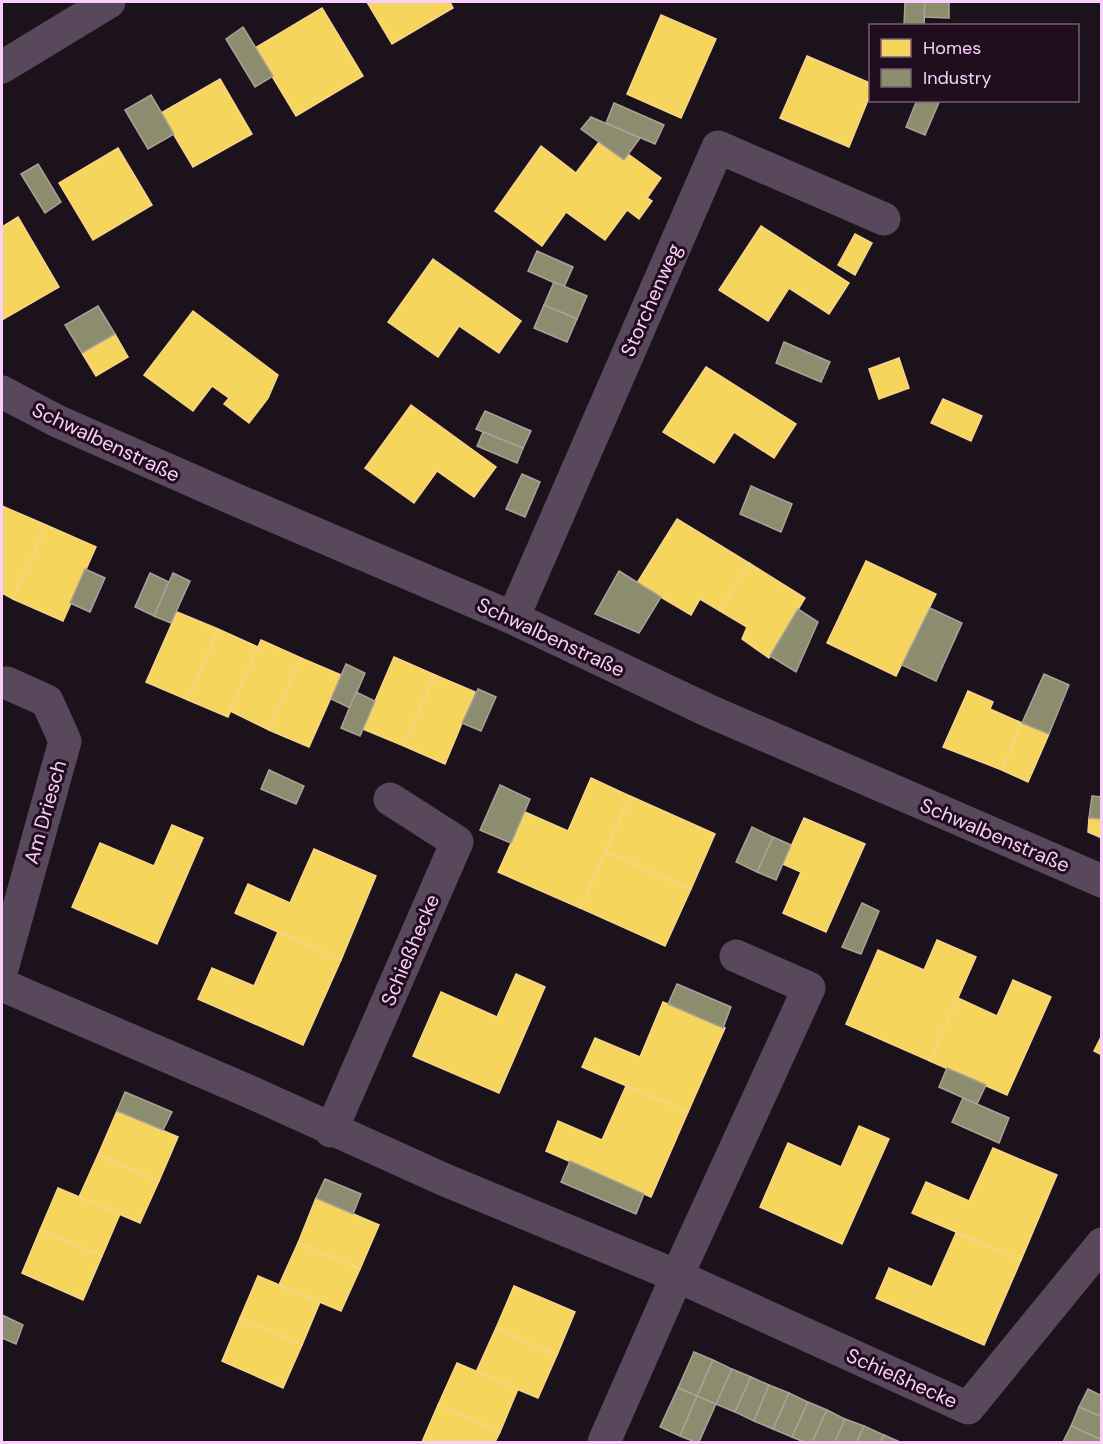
<svg xmlns="http://www.w3.org/2000/svg" width="1103" height="1444" font-family="'DM Sans',sans-serif">
<rect width="100%" height="100%" fill="#1c121c"/>
<!-- homes -->
<g fill="#f6d55c" stroke="#f7d48c" stroke-width="1.5">
<path d="M367,2h83l3,6 -61,36z"/>
<path d="M322,8l41,68 -67,40 -41,-68z"/>
<path d="M661,15l55,24 -35,79 -54,-24z"/>
<path d="M807,56l63,27v12l-21,52 -69,-29z"/>
<path d="M220,79l32,55 -59,33 -32,-54z"/>
<path d="M599,142l25,18 4,-6 33,24 -14,20 5,3 -13,18 -12,-9 -22,30 -39,-28 -24,34 -47,-35 46,-65 35,27z"/>
<path d="M118,148l34,57 -59,35 -34,-57z"/>
<path d="M18,217l41,70 -57,33v-93z"/>
<path d="M761,226l88,57 -20,31 -40,-26 -21,33 -49,-31z"/>
<path d="M855,234l17,9 -17,32 -17,-10z"/>
<path d="M433,259l88,62 -22,32 -40,-27 -21,31 -50,-35z"/>
<path d="M193,311l85,64 -10,23 -19,25 -25,-19 5,-6 -17,-12 -19,25 -49,-36z"/>
<path d="M115,334l13,23 -32,19 -14,-23z"/>
<path d="M899,358l10,30 -30,11 -10,-30z"/>
<path d="M706,367l90,57 -22,34 -40,-26 -20,31 -51,-31z"/>
<path d="M943,399l39,17 -11,25 -40,-18z"/>
<path d="M411,405l85,62 -22,30 -37,-26 -23,32 -49,-35z"/>
<path d="M2,506l44,19 -33,74 -11,-6z"/>
<path d="M677,519l72,44 -29,48 -20,-12 -9,16 -54,-32z"/>
<path d="M46,525l50,22 -33,74 -50,-22z"/>
<path d="M866,561l70,33 -40,82 -69,-33z"/>
<path d="M749,563l56,35 -36,60 -27,-19 5,-12 -27,-16z"/>
<path d="M177,612l41,17 -30,71 -42,-18z"/>
<path d="M218,629l40,18 -30,70 -40,-17z"/>
<path d="M261,640l40,18 -32,72 -39,-19z"/>
<path d="M394,657l41,18 -31,71 -41,-17z"/>
<path d="M301,658l40,17 -32,72 -40,-17z"/>
<path d="M435,675l40,17 -30,72 -41,-18z"/>
<path d="M968,691l25,11 -3,7 32,14 -20,47 -59,-23z"/>
<path d="M1022,723l27,11 -21,48 -26,-12z"/>
<path d="M591,778l39,18 -50,112 -82,-36 27,-60 43,19z"/>
<path d="M630,796l85,38 -24,55 -85,-37z"/>
<path d="M804,818l61,26 -39,88 -43,-19 18,-41 -18,-8z"/>
<path d="M1089,818l13,1v19l-14,-6z"/>
<path d="M172,825l31,13 -46,106 -85,-37 28,-64 54,23z"/>
<path d="M314,849l62,27 -35,84 -106,-47 13,-29 42,19z"/>
<path d="M606,852l85,37 -26,57 -85,-38z"/>
<path d="M278,932l63,28 -38,85 -105,-46 14,-31 42,18z"/>
<path d="M937,940l39,17 -46,104 -84,-37 32,-74 46,20z"/>
<path d="M516,974l29,13 -46,106 -86,-37 28,-64 56,25z"/>
<path d="M1013,980l38,17 -44,98 -77,-34 28,-63 39,18z"/>
<path d="M663,1002l62,26 -37,84 -106,-45 13,-29 45,19z"/>
<path d="M1102,1035v20l-8,-4z"/>
<path d="M626,1086l62,26 -37,85 -105,-46 12,-30 44,19z"/>
<path d="M117,1111l61,26 -19,44 -61,-26z"/>
<path d="M859,1126l30,13 -47,105 -82,-37 28,-64 53,24z"/>
<path d="M993,1148l64,27 -36,85 -109,-47 14,-31 43,19z"/>
<path d="M98,1155l61,26 -19,42 -61,-26z"/>
<path d="M58,1188l62,26 -18,42 -62,-26z"/>
<path d="M316,1198l63,27 -19,44 -62,-26z"/>
<path d="M40,1230l62,26 -19,44 -61,-27z"/>
<path d="M956,1233l65,27 -37,85 -108,-47 13,-30 43,19z"/>
<path d="M298,1243l62,26 -19,42 -62,-26z"/>
<path d="M258,1276l62,26 -18,43 -62,-27z"/>
<path d="M514,1286l61,26 -18,43 -61,-27z"/>
<path d="M240,1318l62,27 -19,43 -61,-27z"/>
<path d="M496,1328l61,27 -19,43 -62,-26z"/>
<path d="M457,1363l61,26 -18,43 -62,-27z"/>
<path d="M438,1405l62,27 -5,10h-73z"/>
</g>
<!-- industry -->
<g fill="#8c8c6e" stroke="#ada099" stroke-width="1.5">
<path d="M905,2h20l-1,24h-20z"/>
<path d="M925,2h24v16l-25,-1z"/>
<path d="M243,27l30,49 -18,11 -29,-48z"/>
<path d="M151,95l23,39 -26,15 -23,-39z"/>
<path d="M917,100h23l-15,35 -19,-8z"/>
<path d="M614,103l50,22 -9,19 -49,-21z"/>
<path d="M591,117l49,21 -16,22 -43,-31z"/>
<path d="M38,164l23,38 -16,11 -24,-39z"/>
<path d="M537,251l36,16 -9,20 -36,-16z"/>
<path d="M554,282l33,14 -10,23 -33,-14z"/>
<path d="M544,305l33,14 -10,23 -33,-14z"/>
<path d="M98,306l17,28 -33,19 -17,-28z"/>
<path d="M784,342l46,20 -9,20 -45,-19z"/>
<path d="M485,411l46,20 -8,17 -47,-19z"/>
<path d="M483,432l40,16 -6,15 -40,-17z"/>
<path d="M522,474l18,8 -15,35 -19,-8z"/>
<path d="M751,486l41,18 -11,28 -41,-18z"/>
<path d="M85,569l20,9 -15,34 -20,-9z"/>
<path d="M619,571l42,26 -22,36 -44,-19z"/>
<path d="M150,573l19,9 -15,34 -19,-9z"/>
<path d="M173,573l17,8 -19,42 -17,-7z"/>
<path d="M930,608l32,15 -26,58 -34,-16z"/>
<path d="M798,609l20,13 -22,50 -26,-16z"/>
<path d="M346,664l19,9 -15,35 -19,-9z"/>
<path d="M1044,674l25,11 -20,49 -27,-11z"/>
<path d="M478,689l18,8 -15,34 -19,-8z"/>
<path d="M356,692l19,9 -15,35 -19,-8z"/>
<path d="M269,770l35,16 -8,18 -35,-15z"/>
<path d="M500,785l30,14 -19,44 -31,-13z"/>
<path d="M1092,796l10,1v22l-13,-1z"/>
<path d="M752,827l21,10 -16,35 -21,-10z"/>
<path d="M773,837l18,8 -15,35 -19,-8z"/>
<path d="M862,903l17,8 -18,43 -19,-7z"/>
<path d="M677,984l54,23 -8,21 -55,-24z"/>
<path d="M947,1068l39,17 -9,19 -38,-17z"/>
<path d="M125,1092l47,20 -9,18 -46,-19z"/>
<path d="M963,1098l46,20 -10,25 -47,-21z"/>
<path d="M570,1161l74,33 -8,20 -75,-32z"/>
<path d="M325,1179l36,15 -8,20 -37,-16z"/>
<path d="M2,1315l21,10 -7,19 -14,-6z"/>
<path d="M694,1352l19,8 -16,36 -19,-8z"/>
<path d="M713,1360l19,9 -16,35 -19,-8z"/>
<path d="M732,1369l19,8 -16,35 -19,-8z"/>
<path d="M751,1377l18,8 -15,36 -19,-9z"/>
<path d="M769,1385l20,8 -16,36 -19,-8z"/>
<path d="M678,1388l19,8 -17,40 -20,-9z"/>
<path d="M1088,1389l14,7v21l-23,-10z"/>
<path d="M789,1393l19,9 -16,35 -19,-8z"/>
<path d="M697,1396l19,8 -17,38h-4l-15,-6z"/>
<path d="M808,1402l19,8 -15,32h-8l-12,-5z"/>
<path d="M1079,1407l23,10v23l-31,-14z"/>
<path d="M827,1410l18,9 -10,23h-23z"/>
<path d="M845,1419l19,7 -7,16h-22z"/>
<path d="M864,1426l20,9 -4,7h-23z"/>
<path d="M1071,1426l31,14v2h-39z"/>
<path d="M884,1435l9,4 7,3h-20z"/>
</g>
<g fill="none" stroke-linecap="round" stroke-linejoin="round">
<!-- street -->
<g stroke="#59485c" stroke-width="33">
<path d="M2,67l107,-65"/>
<path d="M2,392l55,29 184,81 272,116 194,92 395,171"/>
<path d="M513,618l205,-471 166,72"/>
<path d="M2,969l63,-228 -18,-40 -40,-18"/>
<path d="M2,985l246,106 197,89 232,96 291,132 134,-164"/>
<path d="M331,1131l126,-289 -67,-43"/>
<path d="M604,1442l73,-166 132,-288 -73,-32"/>
</g>
</g>
<g text-anchor="middle" stroke-width="6" stroke-linejoin="round" paint-order="stroke">
<!-- street labels -->
<g font-size="20" fill="#f9d0fc" stroke="#200e1f">
<text transform="translate(651 300) rotate(-66)" y="7">Storchenweg</text>
<text transform="translate(106 442) rotate(25)" y="7">Schwalbenstraße</text>
<text transform="translate(551 637) rotate(25)" y="7">Schwalbenstraße</text>
<text transform="translate(45 812) rotate(-74)" y="7">Am Driesch</text>
<text transform="translate(995 835) rotate(23)" y="7">Schwalbenstraße</text>
<text transform="translate(410 950) rotate(-67)" y="7">Schießhecke</text>
<text transform="translate(902 1378) rotate(24)" y="7">Schießhecke</text>
</g>
</g>
<!-- border -->
<rect width="1103" height="1444" fill="none" stroke="#f9d0fc" stroke-width="6"/>
<!-- legend -->
<rect x="869" y="24" width="210" height="78" fill="#200e1f" stroke="#775c77" stroke-width="1.5"/>
<rect x="881" y="39" width="30" height="18" fill="#f6d55c" stroke="#775c77" stroke-width="1.5"/>
<text x="923" y="54" font-size="18" fill="#f9d0fc">Homes</text>
<rect x="881" y="69" width="30" height="18" fill="#8c8c6e" stroke="#775c77" stroke-width="1.5"/>
<text x="923" y="84" font-size="18" fill="#f9d0fc">Industry</text>
</svg>
